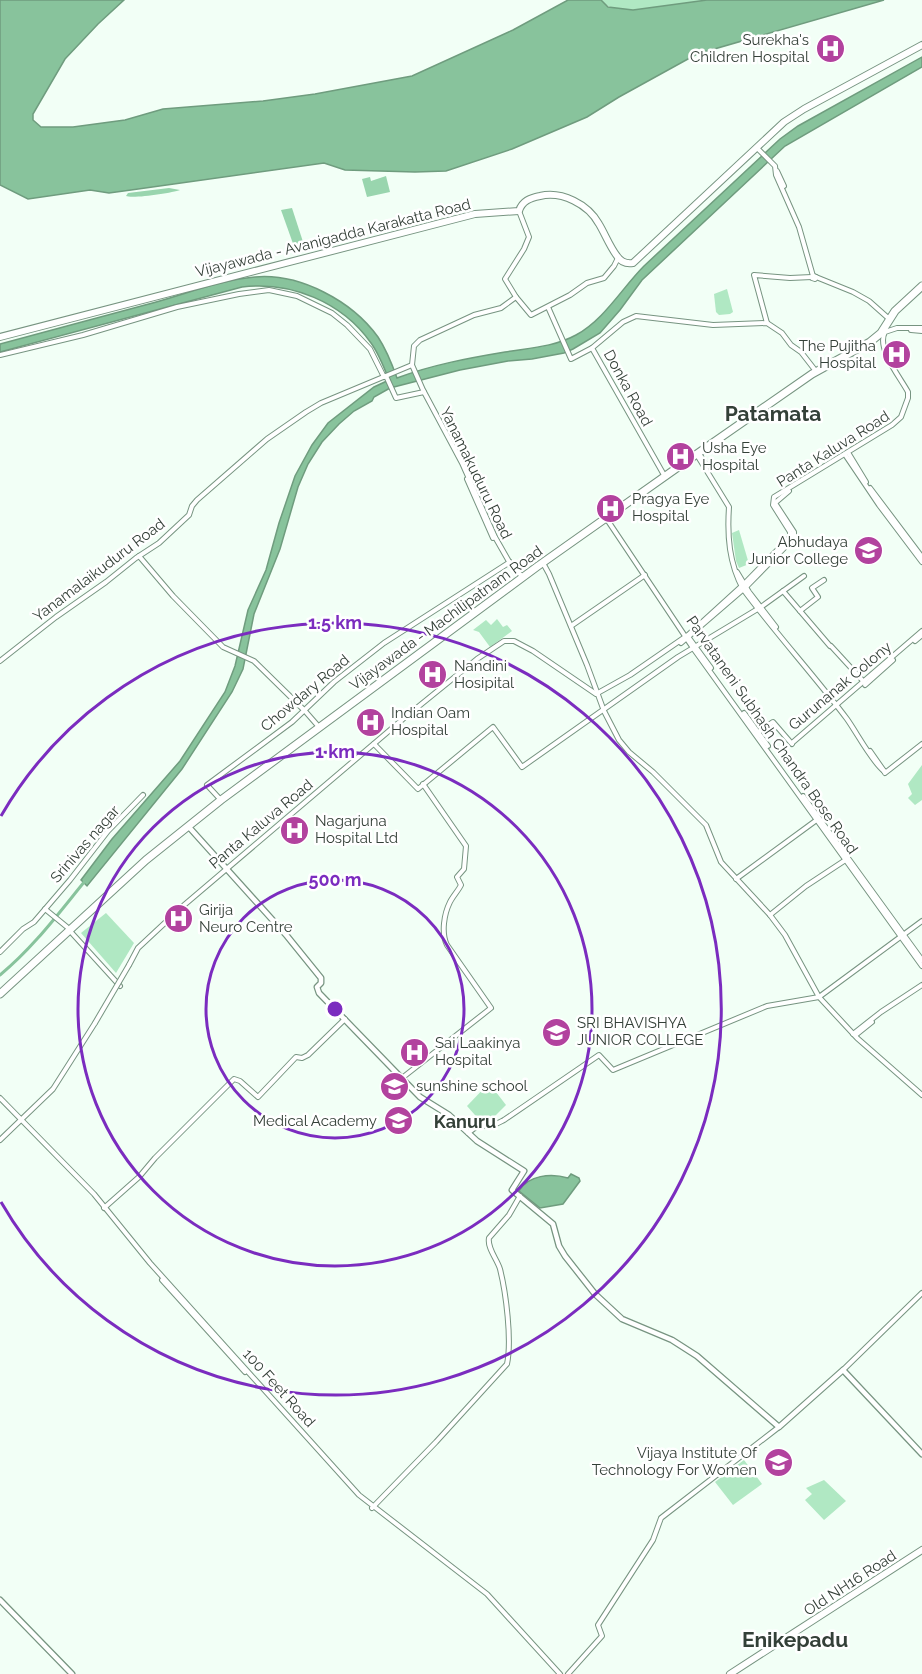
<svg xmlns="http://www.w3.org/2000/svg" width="922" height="1674" font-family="Raleway,sans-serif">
<rect width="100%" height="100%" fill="#f2fff6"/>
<!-- green -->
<g fill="#b0e8c3">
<path d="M601,0h106c-22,3 -92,21 -106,0z"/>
<path d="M727,289l6,23 -3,2 -11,1 -3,-3 -2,-18z"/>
<path d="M739,530l10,34 -10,4 -3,-7 -4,-28z"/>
<path d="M497,619l6,8 4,-2 5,6 -22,16 -11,-15 -6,-2 13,-10 5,5z"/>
<path d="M922,765v35l-7,5 -7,-7 4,-4 -4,-10z"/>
<path d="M106,913l28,30 -18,30 -35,-40z"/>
<path d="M489,1083l17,22 -18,18h-6l-15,-17z"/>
<path d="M744,1460l18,24 -29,21 -18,-23z"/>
<path d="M824,1480l22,21 -22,19 -19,-20 7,-6 -6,-6z"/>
</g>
<!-- forest -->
<g fill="#99d5ae">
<path d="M386,176l4,16 -23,5 -5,-18 8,-2 1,4z"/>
<path d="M169,188l11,2c-8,3 -48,9 -54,6l2,-3z"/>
<path d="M292,208l13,40 -9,4 -15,-42z"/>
</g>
<!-- water -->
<g fill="#88c39c" stroke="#6f9c7e" stroke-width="1.5">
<path d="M0,0h124l-26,24 -33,35 -32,55v6l8,7h32l52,-7 38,-11 100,-8 52,-7 97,-18 101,-46 55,-30h33l7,7 25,3 74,-10h177l-187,54 -78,43 -32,20 -75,32 -66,22 -31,1 -70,-2 -21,-7 -193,27 -22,3 -19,-3 -62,9 -28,-14z"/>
<path d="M922,57v10l-137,79 -143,134 -22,30 -20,23 -27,16 -9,4 -32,6 -24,2 -48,9 -70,18 -16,9 -2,4 -18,10 -15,13 -17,18 -14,22 -10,23 -18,62 -26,65 -11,55 -11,23 -50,77 -95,117 -6,-6 31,-41 68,-78 45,-69 10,-26 13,-56 18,-40 13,-47 16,-47 17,-31 16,-22 46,-36 15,-7c-5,-13 -10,-26 -18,-37 -29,-41 -80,-62 -129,-56l-242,65v-8c48,-13 97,-26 145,-39 36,-9 73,-25 110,-28 45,-4 97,24 123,60 8,12 14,27 19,41 34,-13 72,-20 108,-26 24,-4 49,-5 71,-17 28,-15 46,-47 68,-69l136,-127 18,-13z"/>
<path d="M571,1174l8,4 1,3 -17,23 -23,4 -21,-17c9,-16 32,-18 49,-13z"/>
</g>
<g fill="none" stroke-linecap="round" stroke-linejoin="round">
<!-- canal -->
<path stroke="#88c39c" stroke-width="3" d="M0,975c33,-27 58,-61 85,-94"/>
<defs>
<g id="tertiary">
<path d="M757,148l18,18 1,9 23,52 14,49"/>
<path d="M777,171l7,15"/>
<path d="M814,276l2,1 -1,2 -3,-1z"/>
<path d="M816,277l37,15 16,9 18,16"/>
<path d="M516,297l-11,-18 19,-30 5,-12 -10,-26"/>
<path d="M548,307l23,52 21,-11 31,-26 13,-6 77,9 54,-2 15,10 9,12 10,7 14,18"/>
<path d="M767,323l-13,-48 36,3 22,-1"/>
<path d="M911,330l11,1"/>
<path d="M592,348l72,127"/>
<path d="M0,355l83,-20 94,-28 62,-13 30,-4 28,6 35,17 15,12 23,24 14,28"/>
<path d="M412,365l11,25 39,73 33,74 16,28"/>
<path d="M386,376l10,22 28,-6"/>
<path d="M699,453l8,14"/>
<path d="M849,454l17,28"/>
<path d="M697,455l32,52c-2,29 0,56 14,82 33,45 71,86 104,130 10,14 25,43 37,52"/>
<path d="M846,456l33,49 43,57"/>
<path d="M467,479l26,59"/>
<path d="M870,488l52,69"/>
<path d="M606,518l87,130 229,318"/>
<path d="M139,556l34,40 50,51 31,14 51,50 14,16"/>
<path d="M543,563l6,11 38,91 17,46 15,29 10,12 24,20 53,53 15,37 49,53 15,20 34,62 38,41 65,57"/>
<path d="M509,564l13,12"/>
<path d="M737,572l12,20 27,35"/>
<path d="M783,591l47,55"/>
<path d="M800,611l18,-14 -6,-9 12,-8"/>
<path d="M571,626l74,-51"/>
<path d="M689,638l22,30"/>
<path d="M915,641l7,-6"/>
<path d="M681,643l65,-56 48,-49v-6l-19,-29 14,-12"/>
<path d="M831,646l33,36"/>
<path d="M0,661l56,-44 50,-35 30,-24 23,-15 30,-28 3,-9 5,-6 70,-61 39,-27 15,-9 91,-38 2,-19 6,-6 54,-25 27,-7 15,-11 15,18 39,-20 17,-12 17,-5 10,-12 4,-8"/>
<path d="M865,685l28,-25"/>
<path d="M744,713l24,33"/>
<path d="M757,733l16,-11 19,22"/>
<path d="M792,743l130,-112"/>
<path d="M374,744l44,45 75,-62 29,40 156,-110 83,-50 43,-31"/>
<path d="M870,751l14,20"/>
<path d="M884,771l1,2 37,-29"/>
<path d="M803,796l119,164"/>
<path d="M219,798l-12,-13 85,-63 42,-40 50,-39 126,-81"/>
<path d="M736,879l82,-60"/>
<path d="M45,909l22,18"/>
<path d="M770,915l36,-29 41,-27"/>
<path d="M70,931l50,55"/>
<path d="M0,952l23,-23 11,-7 36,-42 38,-49 35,-36"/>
<path d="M129,965l9,-17 45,-42 220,-187 74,-60 27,-18h10l19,10 63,43 34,-19 58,-40 56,-51 46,-47v-5l-17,-27 1,-8 118,-72 9,-8 7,-19v-6c-8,-15 -32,-44 -23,-60l12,-4h25"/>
<path d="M853,1034l28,-22 41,-27"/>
<path d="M857,1034l15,-12"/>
<path d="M402,1078l89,-70 -44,-63c-6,-12 -3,-31 3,-43 3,-6 8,-11 11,-17l-4,-8 7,-8 2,-23 -43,-62"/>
<path d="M0,1098l94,96 56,69 209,232 128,99 73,80"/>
<path d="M468,1133l12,-9c8,5 16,0 24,-4l95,-65 14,15 154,-64 52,-9 103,-76"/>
<path d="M0,1140l53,-51 42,-66"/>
<path d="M104,1208l35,-31 16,-19 79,-79 6,2 18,16 38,-40 6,1 6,-3 37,-36"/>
<path d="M162,1280l83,92"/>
<path d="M843,1370l79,-77"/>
<path d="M372,1508l64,-66 71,-78c5,-24 -1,-71 -7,-95 -3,-10 -13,-21 -11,-31l20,-23 11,-19"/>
<path d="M568,1674l34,-38 -4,-11 55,-85 8,-22 118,-91"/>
</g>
<g id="secondary">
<path d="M188,826l99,110 34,42v5l-4,4 2,6 101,104 29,18 28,26 47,30 -12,19 41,34 6,22 6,10 30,38 27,25 50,21 25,16 82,71 64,-57 79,84"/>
<path d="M0,1600l72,74"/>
</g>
<g id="primary">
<path d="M0,337l475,-123 44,-3c3,-10 11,-13 21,-15 22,-5 48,8 59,28 6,10 11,23 18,32 4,6 10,8 16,7l151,-141 20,-13 118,-64"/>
<path d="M730,1674l192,-124"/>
</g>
<path id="trunk" d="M0,994l146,-134 75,-60 317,-234 143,-101 131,-91 58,-32 11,-9 14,-22 27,-25"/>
</defs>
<!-- tertiary casing -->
<use href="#tertiary" stroke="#779481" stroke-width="6"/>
<!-- secondary casing -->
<use href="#secondary" stroke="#779481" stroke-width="7"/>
<!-- primary casing -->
<use href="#primary" stroke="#779481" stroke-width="8"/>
<!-- trunk casing -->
<use href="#trunk" stroke="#779481" stroke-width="9"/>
<!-- tertiary -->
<use href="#tertiary" stroke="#fff" stroke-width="4"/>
<!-- secondary -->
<use href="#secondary" stroke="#fff" stroke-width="4.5"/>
<!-- primary -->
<use href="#primary" stroke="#fff" stroke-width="6"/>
<!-- trunk -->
<use href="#trunk" stroke="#fff" stroke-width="7"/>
<defs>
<path id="tertiary-bridge" d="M95,1023l34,-58"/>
</defs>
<!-- tertiary-bridge casing -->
<use href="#tertiary-bridge" stroke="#779481" stroke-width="6" stroke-linecap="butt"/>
<!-- tertiary-bridge -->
<use href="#tertiary-bridge" stroke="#fff" stroke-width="4"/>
</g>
<!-- distance rings -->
<g fill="none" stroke="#7b2cbf" stroke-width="3">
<circle cx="335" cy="1009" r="129"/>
<circle cx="335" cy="1009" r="257"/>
<path d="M1 816A386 386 0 1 1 1 1202"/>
</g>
<!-- icons -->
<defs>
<symbol id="hospital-disc" viewBox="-11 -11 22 22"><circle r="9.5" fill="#b2429e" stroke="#fff"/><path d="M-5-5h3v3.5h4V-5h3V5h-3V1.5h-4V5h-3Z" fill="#fff"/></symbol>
<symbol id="university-disc" viewBox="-11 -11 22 22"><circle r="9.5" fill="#b2429e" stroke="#fff"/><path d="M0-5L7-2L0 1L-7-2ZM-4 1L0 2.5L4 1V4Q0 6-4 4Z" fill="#fff"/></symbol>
</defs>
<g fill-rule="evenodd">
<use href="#hospital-disc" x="814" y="32" width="33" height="33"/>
<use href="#hospital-disc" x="880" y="338" width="33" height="33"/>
<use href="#hospital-disc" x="664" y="440" width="33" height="33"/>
<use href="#hospital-disc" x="594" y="492" width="33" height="33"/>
<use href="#university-disc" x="852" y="534" width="33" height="33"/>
<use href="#hospital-disc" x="416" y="658" width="33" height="33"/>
<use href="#hospital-disc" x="354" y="706" width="33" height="33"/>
<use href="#hospital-disc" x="278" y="814" width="33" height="33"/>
<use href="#hospital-disc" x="162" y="902" width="33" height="33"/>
<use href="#university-disc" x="540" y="1016" width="33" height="33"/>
<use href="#hospital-disc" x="398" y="1036" width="33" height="33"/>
<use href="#university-disc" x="378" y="1070" width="33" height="33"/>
<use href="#university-disc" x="382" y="1104" width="33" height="33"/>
<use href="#university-disc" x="762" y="1446" width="33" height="33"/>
</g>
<g text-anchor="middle" stroke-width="5" stroke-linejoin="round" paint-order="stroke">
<!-- poi labels -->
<g font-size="15" fill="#344038" stroke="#fff" text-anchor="start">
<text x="809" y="45" text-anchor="end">Surekha's<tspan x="809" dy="17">Children Hospital</tspan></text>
<text x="876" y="351" text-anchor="end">The Pujitha<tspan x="876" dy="17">Hospital</tspan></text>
<text x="702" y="453">Usha Eye<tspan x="702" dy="17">Hospital</tspan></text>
<text x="632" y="504">Pragya Eye<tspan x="632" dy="17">Hospital</tspan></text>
<text x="848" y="547" text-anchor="end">Abhudaya<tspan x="848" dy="17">Junior College</tspan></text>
<text x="454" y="671">Nandini<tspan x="454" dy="17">Hosipital</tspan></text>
<text x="391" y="718">Indian Oam<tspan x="391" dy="17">Hospital</tspan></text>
<text x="315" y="826">Nagarjuna<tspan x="315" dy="17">Hospital Ltd</tspan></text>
<text x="199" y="915">Girija<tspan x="199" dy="17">Neuro Centre</tspan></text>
<text x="577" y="1028">SRI BHAVISHYA<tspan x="577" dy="17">JUNIOR COLLEGE</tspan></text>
<text x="435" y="1048">Sai Laakinya<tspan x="435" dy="17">Hospital</tspan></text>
<text x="416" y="1091">sunshine school</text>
<text x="377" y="1126" text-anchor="end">Medical Academy</text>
<text x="757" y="1458" text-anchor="end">Vijaya Institute Of<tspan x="757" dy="17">Technology For Women</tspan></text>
</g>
<!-- street labels -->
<g font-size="15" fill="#344038" stroke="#fff">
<text transform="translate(333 238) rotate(-14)" y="5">Vijayawada - Avanigadda Karakatta Road</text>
<text transform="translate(628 388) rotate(61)" y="5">Donka Road</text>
<text transform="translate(833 449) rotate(-32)" y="5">Panta Kaluva Road</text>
<text transform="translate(476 473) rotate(64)" y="5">Yanamakuduru Road</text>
<text transform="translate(99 570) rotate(-37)" y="5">Yanamalaikuduru Road</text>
<text transform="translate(446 618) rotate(-36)" y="5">Vijayawada - Machilipatnam Road</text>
<text transform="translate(840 686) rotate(-40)" y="5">Gurunanak Colony</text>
<text transform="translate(305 693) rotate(-40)" y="5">Chowdary Road</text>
<text transform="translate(772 735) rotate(55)" y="5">Parvataneni Subhash Chandra Bose Road</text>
<text transform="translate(261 824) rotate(-40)" y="5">Panta Kaluva Road</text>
<text transform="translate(85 844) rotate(-49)" y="5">Srinivas nagar</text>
<text transform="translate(279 1388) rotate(48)" y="5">100 Feet Road</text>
<text transform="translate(850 1583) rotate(-33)" y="5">Old NH16 Road</text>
</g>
<!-- quarter labels -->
<g font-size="18" font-weight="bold" fill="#344038" stroke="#fff">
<text x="465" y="1128">Kanuru</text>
</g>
<!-- district labels -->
<g font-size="21" font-weight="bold" fill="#344038" stroke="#fff">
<text x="773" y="421">Patamata</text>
<text x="795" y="1647">Enikepadu</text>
</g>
</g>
<circle cx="335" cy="1009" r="9" fill="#7b2cbf" stroke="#fff" stroke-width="3"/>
<g font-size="18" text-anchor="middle" font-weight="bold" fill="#7b2cbf" stroke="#fff" stroke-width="5" stroke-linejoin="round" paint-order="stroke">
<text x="335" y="629">1.5 km</text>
<text x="335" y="758">1 km</text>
<text x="335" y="886">500 m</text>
</g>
</svg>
